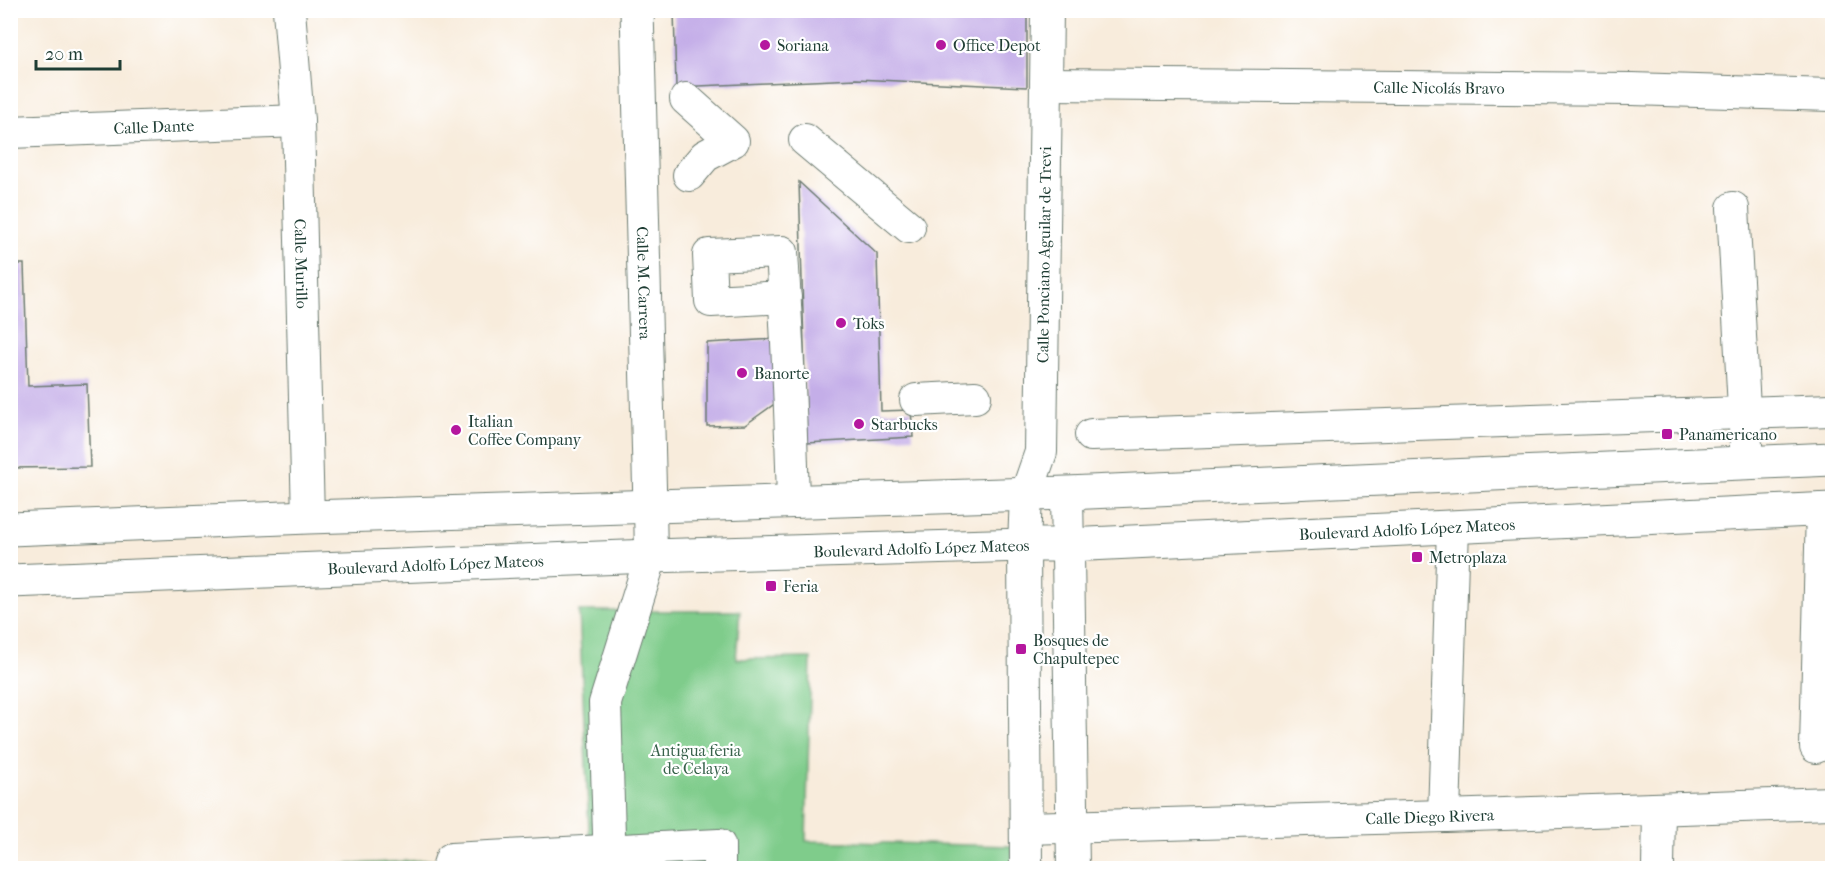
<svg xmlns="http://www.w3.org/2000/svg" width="1843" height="879" font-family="'IM FELL French Canon',serif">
<rect width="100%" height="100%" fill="#fff"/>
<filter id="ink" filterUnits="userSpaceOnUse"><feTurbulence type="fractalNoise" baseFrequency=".0167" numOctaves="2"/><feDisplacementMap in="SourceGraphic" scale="12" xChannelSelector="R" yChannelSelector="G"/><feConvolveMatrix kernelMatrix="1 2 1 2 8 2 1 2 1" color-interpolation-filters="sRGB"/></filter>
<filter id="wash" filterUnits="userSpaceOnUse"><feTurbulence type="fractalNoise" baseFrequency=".008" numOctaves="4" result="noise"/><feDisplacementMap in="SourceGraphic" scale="24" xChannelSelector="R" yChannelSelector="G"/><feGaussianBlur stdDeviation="1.35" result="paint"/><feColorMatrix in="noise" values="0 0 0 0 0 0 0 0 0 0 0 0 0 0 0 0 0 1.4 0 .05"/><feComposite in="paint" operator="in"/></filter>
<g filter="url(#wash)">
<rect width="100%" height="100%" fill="#f8ecdc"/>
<!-- green -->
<path fill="#7fcc8b" stroke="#4f8460" stroke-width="1.5" d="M579,611h161l-4,48 75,-1 -5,183 206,5 1,22h-731l308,-17z"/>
<g id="blocks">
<!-- building -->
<g fill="#c4aee8">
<path d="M674,10h353v77l-171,-8 -180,8z"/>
<path d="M799,182l78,72 4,157 30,-1 2,27 -106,6z"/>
<path d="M10,264h14l4,122 59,-2 3,83 -80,1z"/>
<path d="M775,339l2,63 -32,23 -38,1v-83z"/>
</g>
</g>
</g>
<g filter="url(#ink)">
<use href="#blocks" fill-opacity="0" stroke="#6b7a6f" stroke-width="1.5"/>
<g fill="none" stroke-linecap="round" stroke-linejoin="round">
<defs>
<g id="minor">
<path id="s1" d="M289,10l9,111 10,396"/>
<path id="s2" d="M1046,84l586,5 200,6"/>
<path d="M686,99l47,42 -28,15 -16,19"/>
<path id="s3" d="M10,132l288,-11"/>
<path d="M805,140l104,87"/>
<path d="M1733,208l14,255"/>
<path d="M785,297l-74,4 -2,-46 73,-3c5,83 9,166 11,250"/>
<path d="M916,400l59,-3"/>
<path d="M1091,435l741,-25"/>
<path d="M1067,493l6,375"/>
<path d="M1816,747l6,-238"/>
<path d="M1444,816l9,-289"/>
<path id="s4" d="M1026,828l418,-12 388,-13"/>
<path d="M448,868l3,-9 268,-14v23"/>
<path d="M610,868l-5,-165 46,-147 -1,-50"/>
<path id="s5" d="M1026,868l-2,-323 2,-50 15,-43 6,-442"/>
<path d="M1658,868l1,-59"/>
</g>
<g id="major">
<path id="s6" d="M637,10l13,496"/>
<path d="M10,529l298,-12 759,-24 765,-34"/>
<path id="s7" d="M10,581l641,-25 373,-11h44l764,-36"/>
</g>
</defs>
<!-- minor casing -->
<use href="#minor" stroke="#6b7a6f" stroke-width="34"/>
<!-- major casing -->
<use href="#major" stroke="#6b7a6f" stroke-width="35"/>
<!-- minor -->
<use href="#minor" stroke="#fff" stroke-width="32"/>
<!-- major -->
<use href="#major" stroke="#fff" stroke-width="33"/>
</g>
</g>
<!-- markers -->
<g fill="#b5179e" stroke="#fff" stroke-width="2">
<circle cx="765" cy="45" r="6"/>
<circle cx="941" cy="45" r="6"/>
<circle cx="841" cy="323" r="6"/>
<circle cx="742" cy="373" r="6"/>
<circle cx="859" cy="424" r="6"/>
<circle cx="456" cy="430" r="6"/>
<rect x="1661" y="428" width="12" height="12" rx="3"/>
<rect x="1411" y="551" width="12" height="12" rx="3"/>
<rect x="765" y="580" width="12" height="12" rx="3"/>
<rect x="1015" y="643" width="12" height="12" rx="3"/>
</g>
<g text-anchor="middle" stroke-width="4.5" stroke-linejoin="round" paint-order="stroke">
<!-- poi labels -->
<g font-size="16" fill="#1f3d34" stroke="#fff" text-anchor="start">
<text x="777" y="51">Soriana</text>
<text x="953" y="51">Office Depot</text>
<text x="853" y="329">Toks</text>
<text x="754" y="379">Banorte</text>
<text x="468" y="427">Italian<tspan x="468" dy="18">Coffee Company</tspan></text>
<text x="871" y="430">Starbucks</text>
<text x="1679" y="440">Panamericano</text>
<text x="1429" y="563">Metroplaza</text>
<text x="783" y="592">Feria</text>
<text x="1033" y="646">Bosques de<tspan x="1033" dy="18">Chapultepec</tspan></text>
</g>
<!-- street labels -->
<g font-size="16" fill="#1f3d34" stroke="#fff">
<text dy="6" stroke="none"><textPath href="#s2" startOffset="393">Calle Nicolás Bravo</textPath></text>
<text dy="6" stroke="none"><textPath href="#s3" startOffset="144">Calle Dante</textPath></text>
<text dy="6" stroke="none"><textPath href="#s5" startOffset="616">Calle Ponciano Aguilar de Trevi</textPath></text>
<text dy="6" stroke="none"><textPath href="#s1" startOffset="254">Calle Murillo</textPath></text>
<text dy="6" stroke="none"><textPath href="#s6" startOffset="273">Calle M. Carrera</textPath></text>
<text dy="6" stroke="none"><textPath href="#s7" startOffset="1398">Boulevard Adolfo López Mateos</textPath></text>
<text dy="6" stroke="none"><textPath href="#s7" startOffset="912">Boulevard Adolfo López Mateos</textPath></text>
<text dy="6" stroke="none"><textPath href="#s7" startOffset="426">Boulevard Adolfo López Mateos</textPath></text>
<text dy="6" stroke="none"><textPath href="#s4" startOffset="404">Calle Diego Rivera</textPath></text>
</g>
<!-- park labels -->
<g font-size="16" fill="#37614a" stroke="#fff">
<text x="696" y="756">Antigua feria<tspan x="696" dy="18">de Celaya</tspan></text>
</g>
</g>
<!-- margin -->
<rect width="1843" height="879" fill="none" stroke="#fff" stroke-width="36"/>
<!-- scale -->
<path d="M36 60v9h84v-9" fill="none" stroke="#1f3d34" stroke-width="3"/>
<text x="45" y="60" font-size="18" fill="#1f3d34" stroke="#ffffff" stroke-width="4.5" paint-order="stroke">20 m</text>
</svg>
